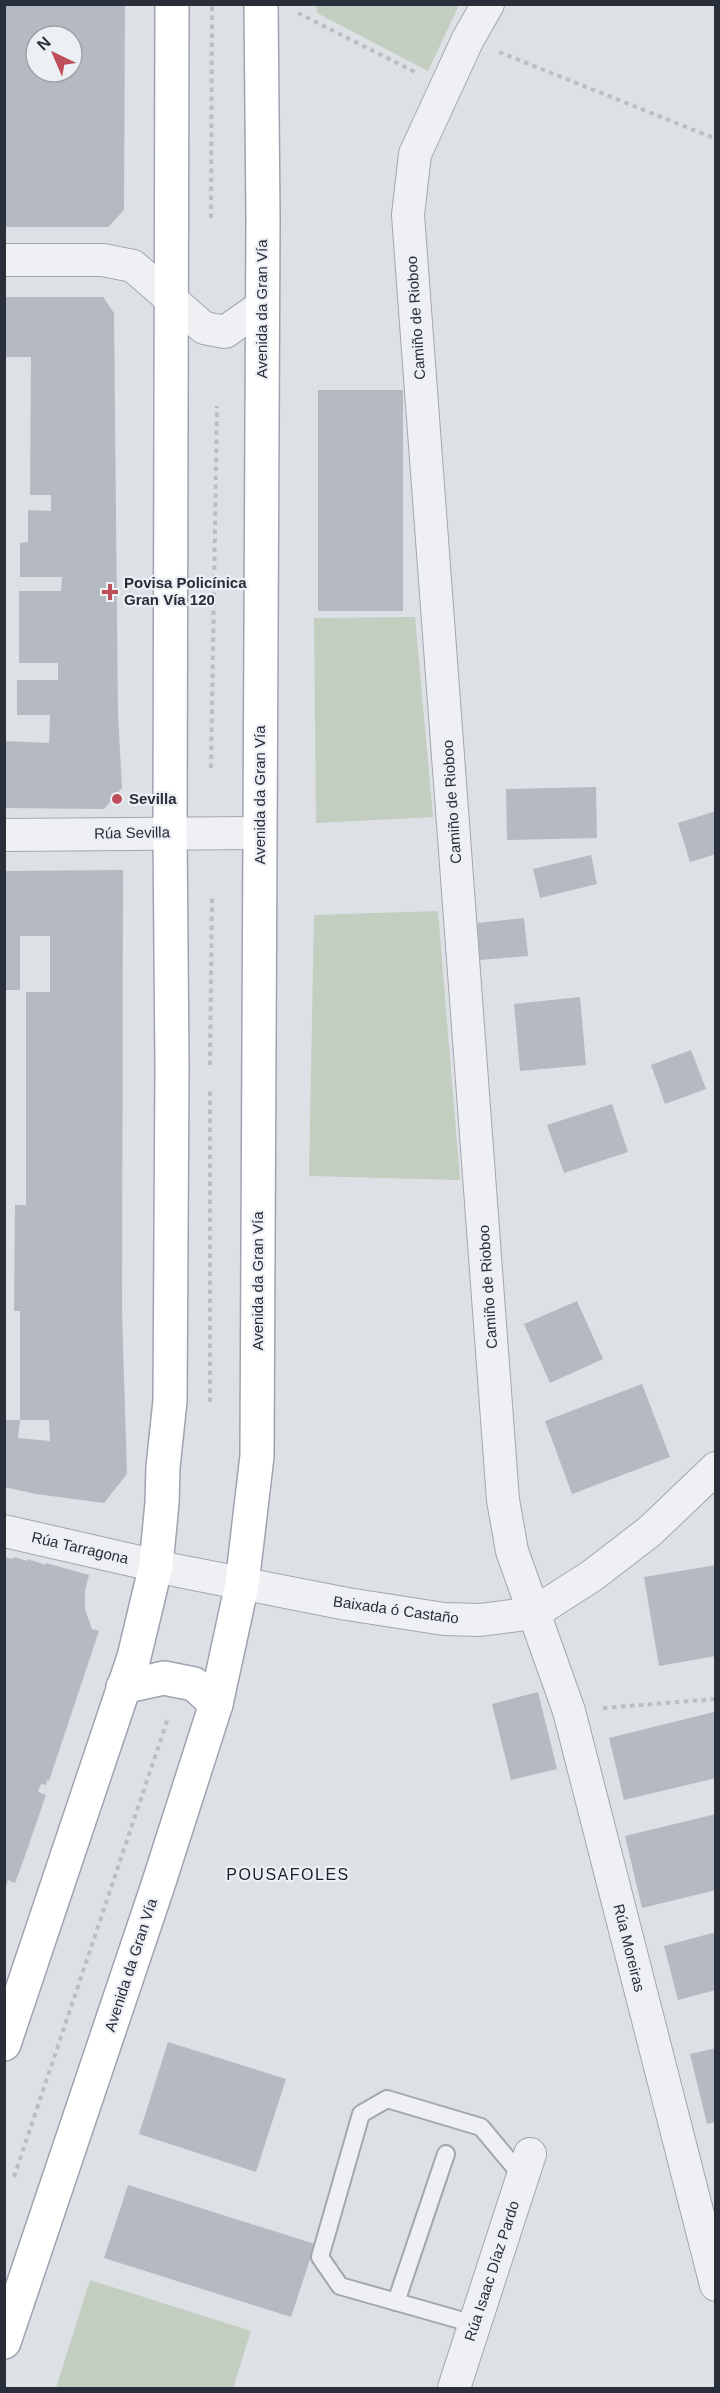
<svg xmlns="http://www.w3.org/2000/svg" width="720" height="2393" font-family="Arial,sans-serif">
<rect width="100%" height="100%" fill="#dde0e5"/>
<!-- grass -->
<g fill="#c2cebf">
<path d="M316,5v-1l143,1 -31,66 -111,-58z"/>
<path d="M415,617l18,200 -117,6 -2,-205z"/>
<path d="M438,911l22,269 -151,-4 5,-261z"/>
<path d="M90,2280l161,51 -18,57h-177z"/>
</g>
<!-- building -->
<g fill="#b5b9c1" fill-rule="evenodd">
<path d="M4,4h121l-1,206 -16,17h-104zM36,36h36v36h-36z"/>
<path d="M4,297h99l11,16 4,402 4,73 -18,21 -100,-1v-67l45,2 1,-28h-33v-35h41v-17h-39v-72h42l1,-14h-42v-34l8,-1v-32l23,1v-16h-21l1,-138h-27z"/>
<rect x="318" y="390" width="85" height="221"/>
<path d="M596,787l1,51 -90,2 -1,-51z"/>
<path d="M716,811v43l-26,8 -12,-39z"/>
<path d="M591,855l6,29 -57,14 -7,-29z"/>
<path d="M123,870l-1,442 5,162 -23,29 -68,-9 -32,-7v-67h16v-109h-6l1,-106h11v-213h24v-56h-30v54h-16v-119zM20,1420h29l1,21 -32,-3z"/>
<path d="M524,918l4,38 -48,4 -3,-37z"/>
<path d="M580,997l6,68 -66,6 -6,-67z"/>
<path d="M691,1050l15,39 -41,15 -14,-39z"/>
<path d="M612,1104l16,48 -64,21 -17,-48z"/>
<path d="M577,1301l26,58 -53,24 -26,-59z"/>
<path d="M642,1384l28,73 -98,37 -27,-73z"/>
<path d="M4,1557l9,2 1,-2 14,4v-2l18,6v-2l43,12 -4,16v18l7,20 7,2 -50,150 -2,-1 -1,5 -5,-1 -2,5 -1,3 8,3 -20,58 -11,30 -7,-3 -3,10z"/>
<path d="M716,1565v91l-57,10 -15,-89z"/>
<path d="M538,1692l19,77 -46,11 -19,-76z"/>
<path d="M714,1712l2,66 -92,22 -15,-62z"/>
<path d="M716,1814v76l-74,18 -17,-72z"/>
<path d="M716,1932v58l-38,10 -14,-54z"/>
<path d="M168,2042l118,37 -30,93 -117,-38z"/>
<path d="M716,2048v74l-9,2 -17,-70z"/>
<path d="M128,2185l187,59 -24,73 -187,-59z"/>
</g>
<g fill="none" stroke-linecap="round" stroke-linejoin="round">
<defs>
<g id="lane">
<path d="M396,2302l50,-148"/>
<path d="M474,2324l-134,-38 -20,-29 41,-143 26,-15 94,28 41,49"/>
</g>
<g id="street">
<path d="M488,4l-20,35 -53,115 -7,61 95,1285 9,51 57,160 147,574"/>
<path d="M4,260h99l30,6 71,62 21,4 37,-26"/>
<path d="M4,835l256,-2"/>
<path d="M4,1531l175,40 168,33 97,15 36,1 54,-7 59,-38 57,-44 66,-63"/>
<path d="M454,2388l76,-234"/>
</g>
<g id="primary">
<path d="M123,1687l41,-9 30,6 22,20"/>
<path d="M4,2044l130,-387 22,-92 6,-62 1,-36 7,-66 2,-333 -2,-236 2,-828"/>
<path d="M4,2342l154,-457 58,-181 26,-120 15,-128 6,-1238 -2,-214"/>
</g>
</defs>
<!-- lane casing -->
<use href="#lane" stroke="#a3a7ae" stroke-width="20"/>
<!-- street casing -->
<use href="#street" stroke="#a3a7ae" stroke-width="34"/>
<!-- primary casing -->
<use href="#primary" stroke="#9ea4af" stroke-width="36"/>
<!-- path -->
<g stroke="#bbbec4" stroke-width="4" stroke-dasharray="4.5 4.5" stroke-linecap="butt">
<path d="M298,13l117,59"/>
<path d="M499,52l217,87"/>
<path d="M211,218l1,-214"/>
<path d="M211,768l6,-362"/>
<path d="M210,1065l2,-167"/>
<path d="M210,1402v-311"/>
<path d="M603,1708l113,-9"/>
<path d="M14,2177l154,-459"/>
</g>
<!-- lane -->
<use href="#lane" stroke="#eff0f4" stroke-width="16"/>
<!-- street -->
<use href="#street" stroke="#eff0f4" stroke-width="32"/>
<!-- primary -->
<use href="#primary" stroke="#fff" stroke-width="33"/>
</g>
<!-- markers -->
<g fill="#be4e59" stroke="#eceff3" stroke-width="2">
<path d="M107 583h6v6h6v6h-6v6h-6v-6h-6v-6h6z"/>
<circle cx="117" cy="799" r="6"/>
</g>
<g text-anchor="middle" stroke-width="4.5" stroke-linejoin="round" paint-order="stroke">
<!-- street labels -->
<g font-size="15" fill="#282e3a" stroke="#eceff3">
<text transform="translate(262 309) rotate(-90)" y="5">Avenida da Gran Vía</text>
<text transform="translate(416 318) rotate(-94)" y="5">Camiño de Rioboo</text>
<text transform="translate(260 795) rotate(-90)" y="5">Avenida da Gran Vía</text>
<text transform="translate(452 802) rotate(-94)" y="5">Camiño de Rioboo</text>
<text transform="translate(132 833) rotate(-1)" y="5">Rúa Sevilla</text>
<text transform="translate(258 1281) rotate(-90)" y="5">Avenida da Gran Vía</text>
<text transform="translate(488 1287) rotate(-94)" y="5">Camiño de Rioboo</text>
<text transform="translate(80 1548) rotate(13)" y="5">Rúa Tarragona</text>
<text transform="translate(396 1610) rotate(8)" y="5">Baixada ó Castaño</text>
<text transform="translate(629 1948) rotate(76)" y="5">Rúa Moreiras</text>
<text transform="translate(131 1965) rotate(-72)" y="5">Avenida da Gran Vía</text>
<text transform="translate(492 2271) rotate(-72)" y="5">Rúa Isaac Díaz Pardo</text>
</g>
<!-- poi labels -->
<g font-size="15" font-weight="bold" fill="#282e3a" stroke="#eceff3" text-anchor="start">
<text x="124" y="588">Povisa Policínica<tspan x="124" dy="17">Gran Vía 120</tspan></text>
<text x="129" y="804">Sevilla</text>
</g>
<!-- neighbourhood labels -->
<g font-size="16" letter-spacing="1.5" fill="#1a1f2b" stroke="#eceff3">
<text x="288" y="1880">POUSAFOLES</text>
</g>
</g>
<!-- border -->
<rect width="720" height="2393" fill="none" stroke="#282e3a" stroke-width="12"/>
<!-- north arrow -->
<g transform="translate(54 54) rotate(316)"><circle r="28" fill="#eceff3" stroke="#9ea2a9" stroke-width="1.5"/>
<path d="M0-4.5L10 22L0 15L-10 22Z" fill="#be4e59"/>
<text y="-9" font-size="16" font-weight="bold" text-anchor="middle" fill="#282e3a">N</text>
</g>
</svg>
